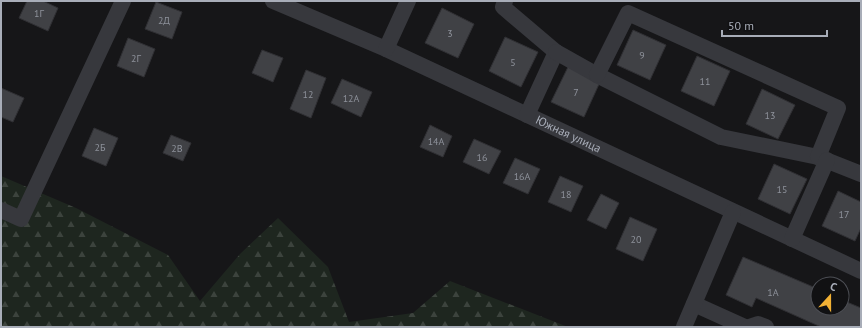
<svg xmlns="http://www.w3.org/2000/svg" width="862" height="328" font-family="'PT Sans',sans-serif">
<defs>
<pattern id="forest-firs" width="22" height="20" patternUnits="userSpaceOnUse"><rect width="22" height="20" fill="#1e261f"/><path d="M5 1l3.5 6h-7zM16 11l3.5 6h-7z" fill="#3c433d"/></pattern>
</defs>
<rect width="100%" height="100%" fill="#161618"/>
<!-- forest -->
<path fill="url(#forest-firs)" d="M1,176l75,32 92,47 32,46 40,-47 38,-36 50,49 21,55 64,-9 37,-32 118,46h-567z"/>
<!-- building -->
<g fill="#404145" stroke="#303034">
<path d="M27,1h16l15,7 -10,23 -29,-13z"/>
<path d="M156,2l26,10 -10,27 -27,-10z"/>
<path d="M442,8l32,16 -16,34 -33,-15z"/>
<path d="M633,30l33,15 -16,35 -33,-15z"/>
<path d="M505,37l33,15 -17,35 -32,-16z"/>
<path d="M128,38l27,11 -11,28 -27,-11z"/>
<path d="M262,50l21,8 -10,24 -21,-9z"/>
<path d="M697,56l33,15 -16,35 -33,-15z"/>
<path d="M568,67l32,15 -16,35 -33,-15z"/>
<path d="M306,70l20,8 -15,40 -21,-9z"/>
<path d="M342,79l30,13 -11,25 -30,-14z"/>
<path d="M1,88l23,10 -11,24 -12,-5z"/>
<path d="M762,89l33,16 -17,34 -32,-15z"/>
<path d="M430,125l22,11 -9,21 -23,-10z"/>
<path d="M94,128l24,10 -12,28 -24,-10z"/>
<path d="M171,135l20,8 -8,18 -20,-8z"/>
<path d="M474,139l27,12 -12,23 -26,-12z"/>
<path d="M515,158l25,11 -12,25 -25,-11z"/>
<path d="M774,164l33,15 -17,35 -32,-15z"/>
<path d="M560,176l23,10 -12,26 -23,-10z"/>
<path d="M838,191l23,11v26l-6,13 -33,-15z"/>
<path d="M601,194l18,9 -13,26 -19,-9z"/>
<path d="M630,217l27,12 -14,32 -27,-12z"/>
<path d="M743,257l75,32v19h24v-8l19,8v19h-40l-65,-29 -4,9 -26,-12z"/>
</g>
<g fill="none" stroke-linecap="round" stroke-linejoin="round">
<!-- minor -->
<g stroke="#37383d" stroke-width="16">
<path id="s1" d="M273,1l113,48 475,222"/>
<path d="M505,1l-2,6 53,45 -29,63"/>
<path d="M386,49l22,-48"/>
<path d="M556,52l41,23 124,62 97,20 43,17"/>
<path d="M597,75l31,-62 210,95 -20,49"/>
<path d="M1,210l20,9 102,-218"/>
<path d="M792,239l35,-79"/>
<path d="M694,304l51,23"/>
<path d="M684,327l49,-115"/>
<path d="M749,327l9,-3 8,3"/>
</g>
</g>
<g text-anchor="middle" stroke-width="4" stroke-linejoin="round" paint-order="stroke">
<!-- number labels -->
<g font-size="10" fill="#8e929b">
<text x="39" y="17">1Г</text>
<text x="164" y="24">2Д</text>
<text x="450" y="37">3</text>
<text x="642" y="59">9</text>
<text x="136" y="62">2Г</text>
<text x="513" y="66">5</text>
<text x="705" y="85">11</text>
<text x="576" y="96">7</text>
<text x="308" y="98">12</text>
<text x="351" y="102">12А</text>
<text x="770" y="119">13</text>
<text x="436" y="145">14А</text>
<text x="100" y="151">2Б</text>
<text x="177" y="152">2В</text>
<text x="482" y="161">16</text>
<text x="522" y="180">16А</text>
<text x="782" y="193">15</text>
<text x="566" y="198">18</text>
<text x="844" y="218">17</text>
<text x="636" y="243">20</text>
<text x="773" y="296">1А</text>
</g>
<!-- street labels -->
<g font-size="12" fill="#a8adb8" stroke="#111113">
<text dy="4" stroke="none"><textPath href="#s1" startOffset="324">Южная улица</textPath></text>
</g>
</g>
<!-- border -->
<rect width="862" height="328" fill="none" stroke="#a8adb8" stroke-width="4"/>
<!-- north arrow -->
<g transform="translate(830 296) rotate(21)"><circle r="19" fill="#111113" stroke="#4d4f55"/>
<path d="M0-3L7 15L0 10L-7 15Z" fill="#f2b134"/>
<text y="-6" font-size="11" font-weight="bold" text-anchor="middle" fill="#a8adb8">С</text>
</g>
<!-- scale -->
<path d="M722 30v6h105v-6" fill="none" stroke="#a8adb8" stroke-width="2"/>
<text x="728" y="30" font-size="12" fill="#a8adb8" stroke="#111113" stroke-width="3" paint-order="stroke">50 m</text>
</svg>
